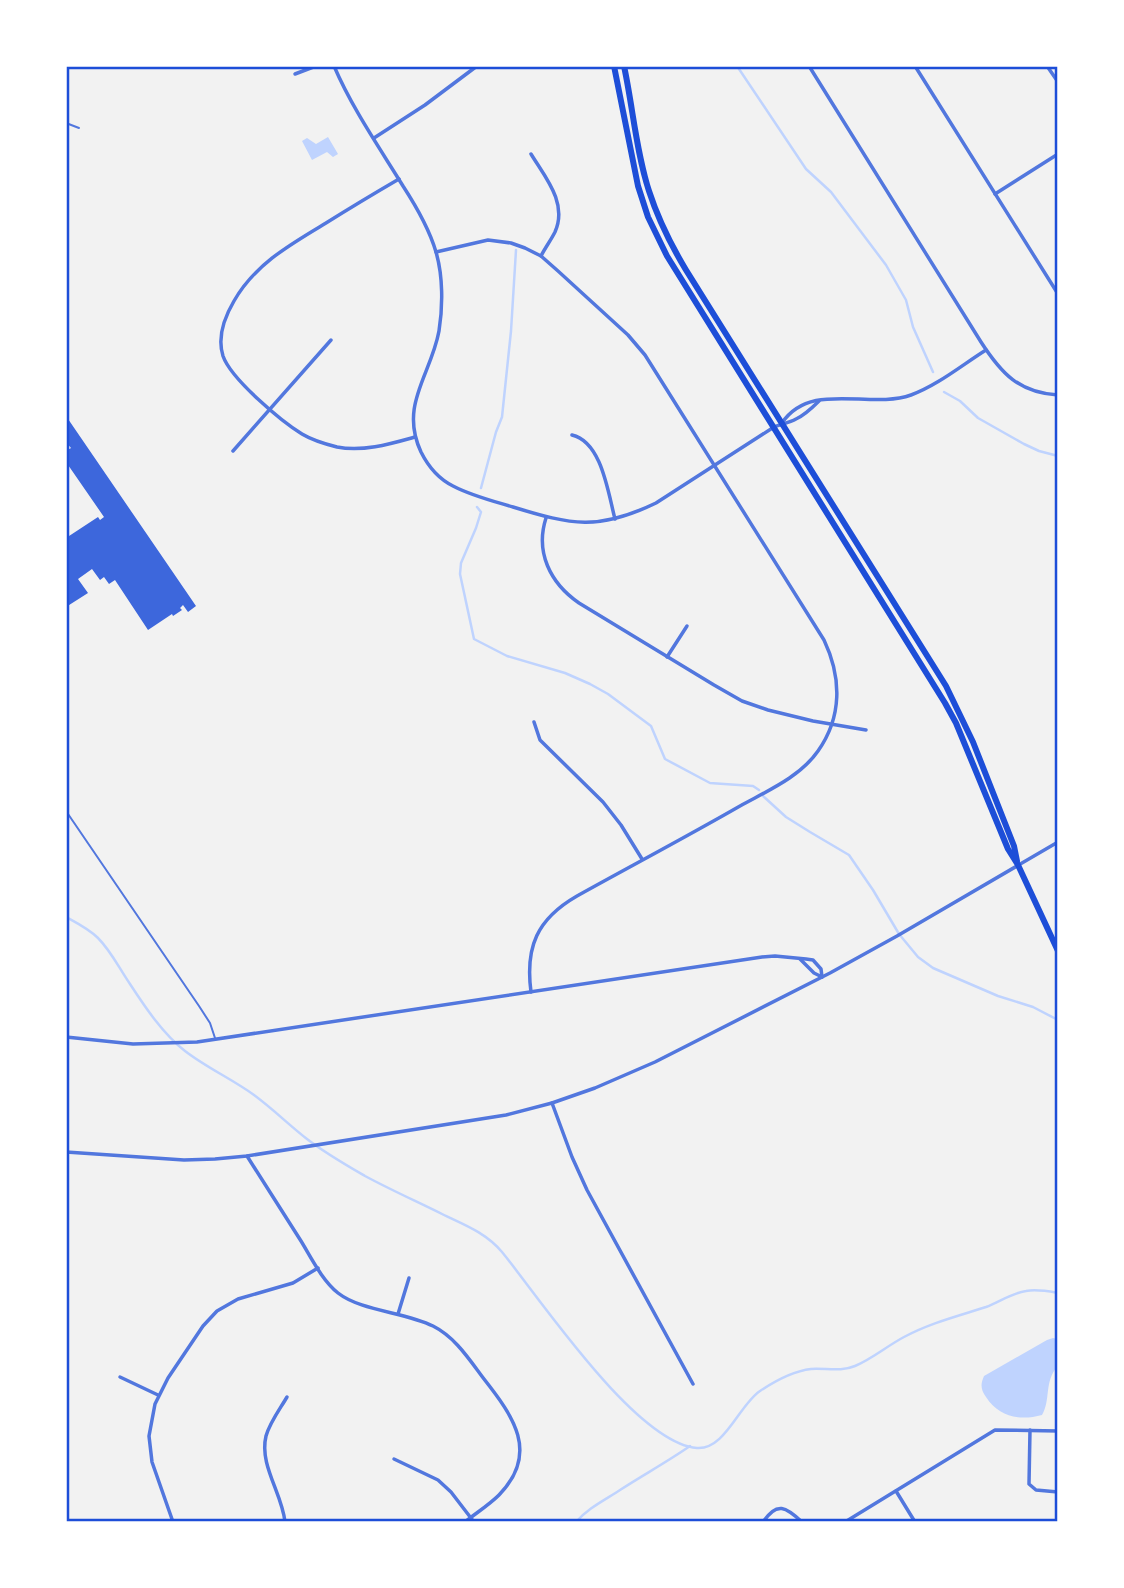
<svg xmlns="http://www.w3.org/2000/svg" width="1124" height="1588" font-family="'Asap Condensed',sans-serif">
<rect width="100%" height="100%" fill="#f2f2f2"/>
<!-- water -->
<g fill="#bfd3fe">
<path d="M328,137l10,17 -5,3 -6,-5 -15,8 -10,-19 5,-3 9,6z"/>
<path d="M1053,1338l4,1v28c-13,15 -6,33 -15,48 -22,6 -43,2 -56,-18 -5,-7 -6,-12 -2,-21l63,-36z"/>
</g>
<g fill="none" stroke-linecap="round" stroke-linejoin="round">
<!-- stream -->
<g stroke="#bfd3fe" stroke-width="2.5">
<path d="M737,66l69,103 25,23 55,73 20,35 7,27 20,45"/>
<path d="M944,392l16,9 18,17 46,26 15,7 19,5"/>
<path d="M481,488l15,-56 6,-15 9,-86 5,-81"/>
<path d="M477,507l4,5 -5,16 -15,35 -1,11 14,65 33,17 58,17 25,11 18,10 43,32 14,33 45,24 43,3 6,4"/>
<path d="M763,796l23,21 24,15 39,23 24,35 26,44 19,23 15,11 65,28 35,11 25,13"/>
<path d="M66,917c11,6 23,12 32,21 13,13 21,30 32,46 15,23 33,50 55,67 22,17 47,28 69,44 19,14 35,30 53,44 18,14 39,26 58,37 26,14 53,26 79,39 21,10 42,18 58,37 39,48 134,191 195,196 28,2 42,-43 63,-57 15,-10 33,-20 51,-22 15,-1 30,3 44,-3 17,-7 32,-20 49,-29 26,-14 54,-21 82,-30 13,-5 26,-14 40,-16 11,-2 21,0 32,2"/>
<path d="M576,1522c12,-14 29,-22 44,-32 23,-15 47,-28 70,-44"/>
</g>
</g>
<!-- building -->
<path fill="#3d67dc" d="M66,416l130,190 -8,6 -5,-7 -3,3 2,2 -9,6 -1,-2 -24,16 -33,-50 -6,4 -5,-7 -4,3 -8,-11 -14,10 10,14 -22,14v-69l32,-21 2,3 4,-3 -38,-55v-11l5,-3 -5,-6z"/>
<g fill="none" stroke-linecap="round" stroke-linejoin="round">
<!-- service -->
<g stroke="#5277de" stroke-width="2">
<path d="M66,123l13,5"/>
<path d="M66,811l133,195 11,17 5,15"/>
</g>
<!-- minor -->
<g stroke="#5277de" stroke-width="3.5">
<path d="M334,66c18,42 45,81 69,120 13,20 26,42 33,66 7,24 7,54 3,79 -8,44 -40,74 -18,121 7,14 18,27 32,34 19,10 40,15 60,21 59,18 85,24 143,-4l118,-76c7,-3 15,-4 22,-8 9,-4 16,-11 23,-18"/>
<path d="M809,66l172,276c20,31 38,51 77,53"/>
<path d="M915,66l143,228"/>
<path d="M1047,66l11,16"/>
<path d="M295,74l21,-8"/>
<path d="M374,138l51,-33 52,-39"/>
<path d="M531,154c14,23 37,49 24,78 -4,8 -10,16 -14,24"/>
<path d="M399,179c-24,14 -49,29 -73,44 -35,21 -71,41 -92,78 -10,17 -17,36 -11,55 8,23 58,65 79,78 10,6 23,10 35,13 26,5 53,-3 78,-10"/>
<path d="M995,194l63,-40"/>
<path d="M436,252l52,-12 23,3 14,5 16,8 17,15 70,64 17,20 179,285c18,38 18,77 -6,111 -18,26 -51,40 -78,55 -54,31 -109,60 -163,90 -40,23 -52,51 -46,96"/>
<path d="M782,423c29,-43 88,-13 129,-28 27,-10 51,-30 75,-45"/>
<path d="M572,435c30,7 36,58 43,84"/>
<path d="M233,451l98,-111"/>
<path d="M546,518c-11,34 4,65 33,85l135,82 28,16 26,9 45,11 53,9"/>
<path d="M667,657l20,-31"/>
<path d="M534,722l6,18 63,62 18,23 21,34"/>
<path d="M800,959l14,14 8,4"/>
<path d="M66,1037l67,7 64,-2 565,-85 13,-1 31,3 7,1 8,9 1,8"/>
<path d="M552,1103l20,54 15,33 106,194"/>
<path d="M66,1152l118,8 31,-1 32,-3 259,-41 46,-12 43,-15 60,-26 175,-89 67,-37 161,-94"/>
<path d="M247,1156c18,28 36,57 54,85 11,18 21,39 37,52 23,18 67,19 95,33 22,11 36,33 51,53 29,37 56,74 15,116 -10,10 -23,18 -34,27"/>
<path d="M398,1314l11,-36"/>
<path d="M120,1377l38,18"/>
<path d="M1030,1430l-1,54 7,6 22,2"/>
<path d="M394,1459l44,21 13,12 23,30"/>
<path d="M896,1491l19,31"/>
<path d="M173,1522l-21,-60 -3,-26 6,-32 13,-26 35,-52 14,-15 21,-12 55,-16 25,-15"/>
<path d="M285,1522c-3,-29 -26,-57 -19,-86 4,-14 14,-27 21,-39"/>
<path d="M763,1522c14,-21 23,-15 39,0"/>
<path d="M845,1522l150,-92 63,1"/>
<path d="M1057,1522l1,-20"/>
</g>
<!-- trunk -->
<g stroke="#1d4ed8" stroke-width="6">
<path d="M614,66l24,120 10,31 19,39 278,447 11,20 52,126 10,16 40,86"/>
<path d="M624,66c9,42 12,85 25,125 9,28 22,54 37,79l260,416 27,56 41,104 3,15"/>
</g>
</g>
<!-- border -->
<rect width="1124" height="1588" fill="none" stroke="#ffffff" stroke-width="136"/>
<rect x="68" y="68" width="988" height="1452" fill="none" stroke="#1d4ed8" stroke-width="2.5"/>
</svg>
